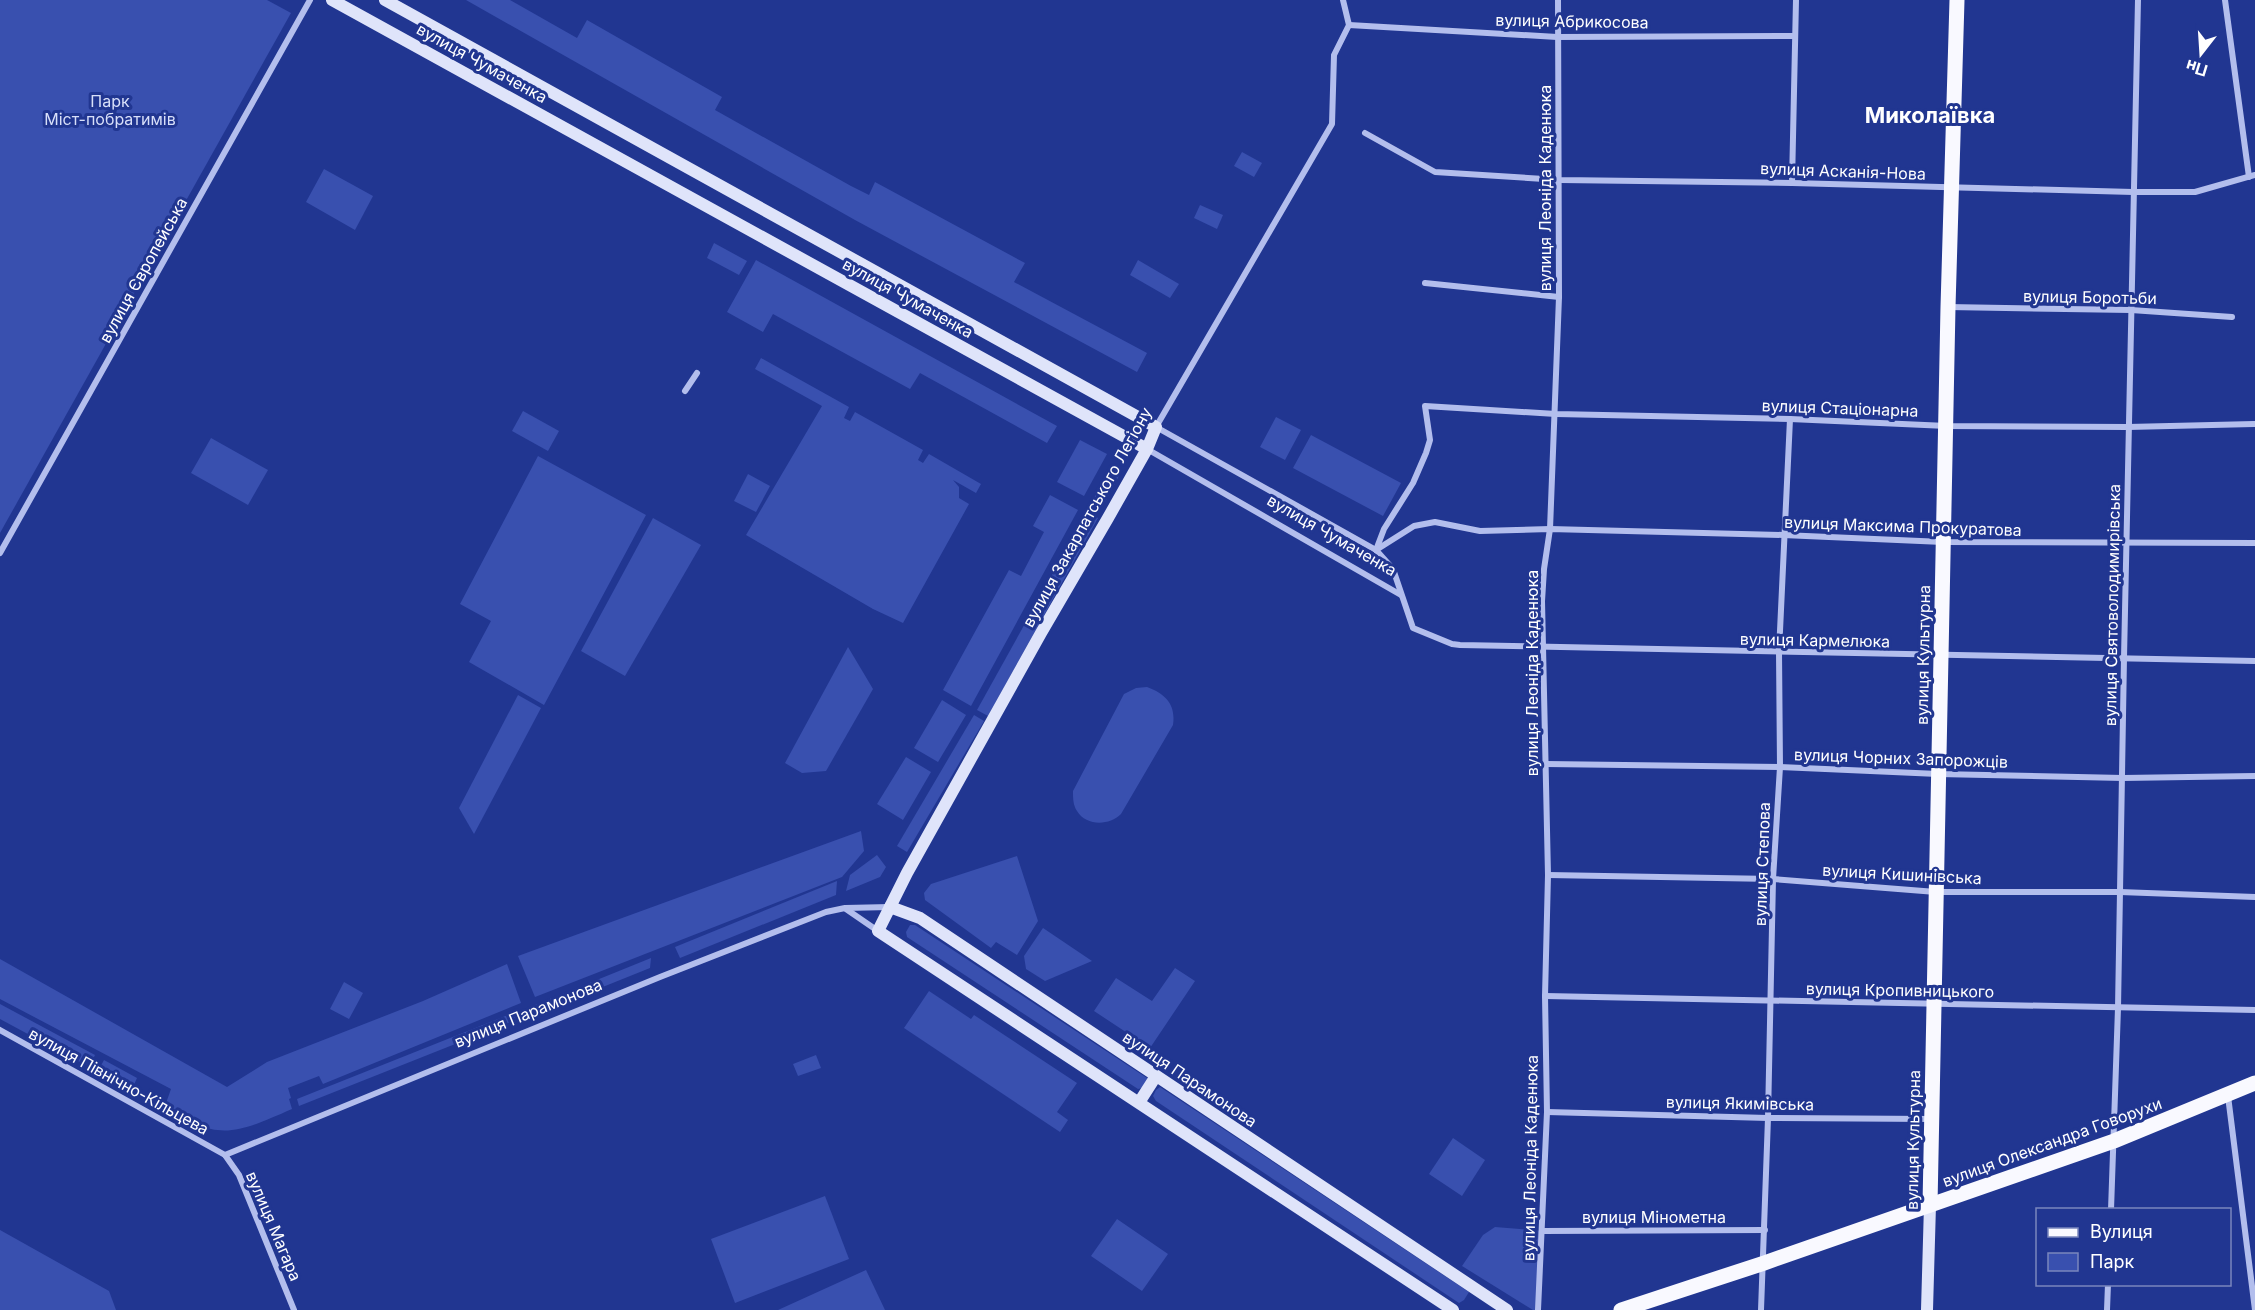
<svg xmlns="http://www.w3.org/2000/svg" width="2255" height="1310" font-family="Inter,sans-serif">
<rect width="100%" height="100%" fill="#213691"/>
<!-- green -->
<g fill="#3950af">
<path d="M0,0h267l24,13 -291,520z"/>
<path d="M466,0h44l67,38 10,-18 135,77 -7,13 136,76 18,9 6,-13 150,81 -11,19 133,71 -10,19 -282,-152z"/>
<path d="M1242,152l20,11 -8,14 -20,-11z"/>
<path d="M324,169l49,27 -18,34 -49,-28z"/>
<path d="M1200,205l23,10 -6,14 -23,-11z"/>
<path d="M714,243l33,18 -8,14 -32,-17z"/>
<path d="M756,260l301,166 -10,17 -127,-70 -10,16 -137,-75 -10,18 -36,-20z"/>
<path d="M1138,260l41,24 -9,14 -40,-23z"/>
<path d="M761,358l88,49 -5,11 6,3 5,-9 68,38 -5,10 5,3 6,-9 52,30 -5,9 -23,-13 6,7v11l10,6 -66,119 -30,-14 -127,-74 76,-129 -67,-37z"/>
<path d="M523,411l36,20 -11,20 -36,-20z"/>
<path d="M1276,417l25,13 -16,30 -25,-13z"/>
<path d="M1311,435l90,48 -18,33 -90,-48z"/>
<path d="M211,438l57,32 -20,35 -57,-32z"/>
<path d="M1080,440l27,14 -23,42 -27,-14z"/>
<path d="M538,456l108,59 -102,190 -75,-43 22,-41 -31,-17z"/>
<path d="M1111,466l10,6 -17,32 -10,-6z"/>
<path d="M748,474l22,12 -14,26 -22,-11z"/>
<path d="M1050,495l28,15 -107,196 -28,-16 66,-120 12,6 23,-44 -11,-6z"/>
<path d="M1087,512l11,6 -110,198 -11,-6z"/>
<path d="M653,518l48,27 -76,131 -44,-25z"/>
<path d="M848,647l25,42 -47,82 -24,2 -17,-10z"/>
<path d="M1147,687c19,7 29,18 26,38l-52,89c-12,12 -35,12 -44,-3 -4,-6 -4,-13 -4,-20l51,-97 12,-6z"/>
<path d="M518,695l23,13 -67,126 -15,-26z"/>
<path d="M942,700l24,15 -28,47 -24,-14z"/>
<path d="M974,715l10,6 -77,131 -10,-6z"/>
<path d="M906,757l25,15 -28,48 -26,-16z"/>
<path d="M861,831l3,20 -22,26 -307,120 -17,-41z"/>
<path d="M877,855l9,12 -6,10 -34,14 4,-16z"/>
<path d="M1017,856l21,65 -21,34 -21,-13 -5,6 -66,-48 -1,-7 7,-9z"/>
<path d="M837,881l-1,14 -156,63 -5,-11z"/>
<path d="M910,925h5l232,153v4l-5,6 -4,1 -231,-152 -1,-5z"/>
<path d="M1043,928l49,33 -47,20 -19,-12 -2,-13z"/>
<path d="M651,958l-1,10 -112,45 -3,-8z"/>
<path d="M0,959l227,128 40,-25 156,-61 84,-37 14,39 -198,81 -4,-8 -31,12 3,10 -2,1 3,10c-55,24 -75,34 -127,-3l6,-17 -171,-90z"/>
<path d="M1175,968l20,13 -45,67 -56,-37 22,-33 36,23z"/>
<path d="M344,982l19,11 -14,26 -19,-10z"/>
<path d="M929,991l42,28 3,-4 103,68 -20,29 11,8 -8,12 -156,-104z"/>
<path d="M0,1004l95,51 -6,12 -89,-48z"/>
<path d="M518,1011l3,7 -222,88 -2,-7z"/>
<path d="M816,1055l5,13 -23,8 -5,-12z"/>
<path d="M104,1060l33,18 -5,11 -34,-18z"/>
<path d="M1160,1087l309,205 -5,8 -5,3 -303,-202 -3,-5 3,-6z"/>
<path d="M1453,1138l32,22 -23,36 -33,-22z"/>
<path d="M825,1196l24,63 -114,44 -24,-64z"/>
<path d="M1117,1219l51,35 -26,37 -51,-35z"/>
<path d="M1495,1227l48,4 -5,79h-5l-71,-44 21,-31z"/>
<path d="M0,1230l109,61 7,19h-116z"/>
<path d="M866,1270l19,40h-107z"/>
</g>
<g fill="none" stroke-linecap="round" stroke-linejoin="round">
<!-- street -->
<g stroke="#b3beed" stroke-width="6">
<path d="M1343,0l6,25 -15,30 -2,69 -176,303 220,123 17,19 20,59 39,16 8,1 795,16"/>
<path d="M2225,0l24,177"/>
<path d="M1349,25l208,12 238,-1"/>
<path d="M1365,133l70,39 125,8 232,3 341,9h62l60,-17"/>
<path d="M1792,183l4,-183"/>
<path d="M1425,283l134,14"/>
<path d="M1948,307l183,3 101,7"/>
<path d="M685,391l12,-18"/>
<path d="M1147,449l254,146"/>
<path d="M1376,550l8,-21 29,-46 13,-30 4,-13 -5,-34 131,8 234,5 157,7 181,1 126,-3"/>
<path d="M1376,550l38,-24 21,-4 45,9 70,-2 233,6 160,7 312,1"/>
<path d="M0,553l310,-553"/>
<path d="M1546,764l234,3 158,7 185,4 132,-2"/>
<path d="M1548,875l225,4 163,13h184l135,5"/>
<path d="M846,909l32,22"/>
<path d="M1545,996l710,14"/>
<path d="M0,1030l225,125 14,20 55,135"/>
<path d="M2228,1096l27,214"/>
<path d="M1547,1112l221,6 163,1"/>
<path d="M225,1155l435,-178 166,-65 19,-4 45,-1"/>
<path d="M2111,1210l7,-202 6,-350 14,-658"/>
<path d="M1543,1231l222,-1"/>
<path d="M1538,1310l9,-198 -2,-116 3,-121 -6,-274 2,-32 6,-40 9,-232 -1,-297"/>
<path d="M1761,1310l7,-192 5,-239 7,-112 -1,-115 11,-233"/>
<path d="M2107,1310l1,-26"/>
</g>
<!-- secondary -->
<g stroke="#dfe4fa" stroke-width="12">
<path d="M332,0l815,449"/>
<path d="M385,0l771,427 -9,22 -39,69 -67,115 -134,240 -29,58 575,379"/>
<path d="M890,907l30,11 587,392"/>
<path d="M1140,1101l16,-25"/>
<path d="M1927,1310l3,-105"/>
</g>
<!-- primary -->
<g stroke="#f9f9ff" stroke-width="15">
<path d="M1930,1205l18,-898 9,-307"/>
<path d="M1621,1310l143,-47 350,-122 141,-58"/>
</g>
</g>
<g text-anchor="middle" stroke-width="6" stroke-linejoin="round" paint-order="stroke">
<!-- street labels -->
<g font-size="16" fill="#fff" stroke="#213691">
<text transform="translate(1572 21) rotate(1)" y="6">вулиця Абрикосова</text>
<text transform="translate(482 63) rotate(29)" y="6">вулиця Чумаченка</text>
<text transform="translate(1843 171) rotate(2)" y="6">вулиця Асканія-Нова</text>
<text transform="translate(1545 188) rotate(-90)" y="6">вулиця Леоніда Каденюка</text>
<text transform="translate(143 270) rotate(-61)" y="6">вулиця Європейська</text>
<text transform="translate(2090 297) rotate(1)" y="6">вулиця Боротьби</text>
<text transform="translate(908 298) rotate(29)" y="6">вулиця Чумаченка</text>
<text transform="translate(1840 408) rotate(2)" y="6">вулиця Стаціонарна</text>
<text transform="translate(1087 517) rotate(-61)" y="6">вулиця Закарпатського Легіону</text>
<text transform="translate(1903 526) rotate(2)" y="6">вулиця Максима Прокуратова</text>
<text transform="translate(1332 535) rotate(30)" y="6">вулиця Чумаченка</text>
<text transform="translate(2112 605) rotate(-89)" y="6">вулиця Святоволодимирівська</text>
<text transform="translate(1815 640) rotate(1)" y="6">вулиця Кармелюка</text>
<text transform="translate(1923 655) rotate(-89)" y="6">вулиця Культурна</text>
<text transform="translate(1532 673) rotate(-90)" y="6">вулиця Леоніда Каденюка</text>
<text transform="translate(1901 758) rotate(2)" y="6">вулиця Чорних Запорожців</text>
<text transform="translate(1762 864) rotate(-88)" y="6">вулиця Степова</text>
<text transform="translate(1902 874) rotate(3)" y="6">вулиця Кишинівська</text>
<text transform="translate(1900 990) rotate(1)" y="6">вулиця Кропивницького</text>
<text transform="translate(528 1013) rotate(-22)" y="6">вулиця Парамонова</text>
<text transform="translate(1190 1079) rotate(34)" y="6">вулиця Парамонова</text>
<text transform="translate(119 1081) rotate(29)" y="6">вулиця Північно-Кільцева</text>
<text transform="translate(1740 1103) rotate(1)" y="6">вулиця Якимівська</text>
<text transform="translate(1913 1140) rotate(-89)" y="6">вулиця Культурна</text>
<text transform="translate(2052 1142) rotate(-20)" y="6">вулиця Олександра Говорухи</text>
<text transform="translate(1530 1158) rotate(-89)" y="6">вулиця Леоніда Каденюка</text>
<text x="1654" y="1223">вулиця Мінометна</text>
<text transform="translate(274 1226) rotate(67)" y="6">вулиця Магара</text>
</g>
<!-- park labels -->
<g font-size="16" fill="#d8dff9" stroke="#213691">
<text x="110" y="107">Парк<tspan x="110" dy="18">Міст-побратимів</tspan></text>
</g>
<!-- district labels -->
<g font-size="22" font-weight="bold" fill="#fff" stroke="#213691">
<text x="1930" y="123">Миколаївка</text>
</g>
</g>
<!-- legend -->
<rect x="2036" y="1208" width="195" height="78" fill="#213691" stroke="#7a86bd" stroke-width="1.5"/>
<rect x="2048" y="1228" width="30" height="9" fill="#f9f9ff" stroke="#7a86bd" stroke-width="1.5"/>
<text x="2090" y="1238" font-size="18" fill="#ffffff">Вулиця</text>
<rect x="2048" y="1253" width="30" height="18" fill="#3950af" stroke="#7a86bd" stroke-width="1.5"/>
<text x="2090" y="1268" font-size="18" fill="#ffffff">Парк</text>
<!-- north arrow -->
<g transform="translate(2201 54) rotate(197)" stroke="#213691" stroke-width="4.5" paint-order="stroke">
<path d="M0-4.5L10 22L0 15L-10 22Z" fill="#ffffff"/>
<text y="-9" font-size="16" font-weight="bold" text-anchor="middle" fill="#ffffff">Пн</text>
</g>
</svg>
